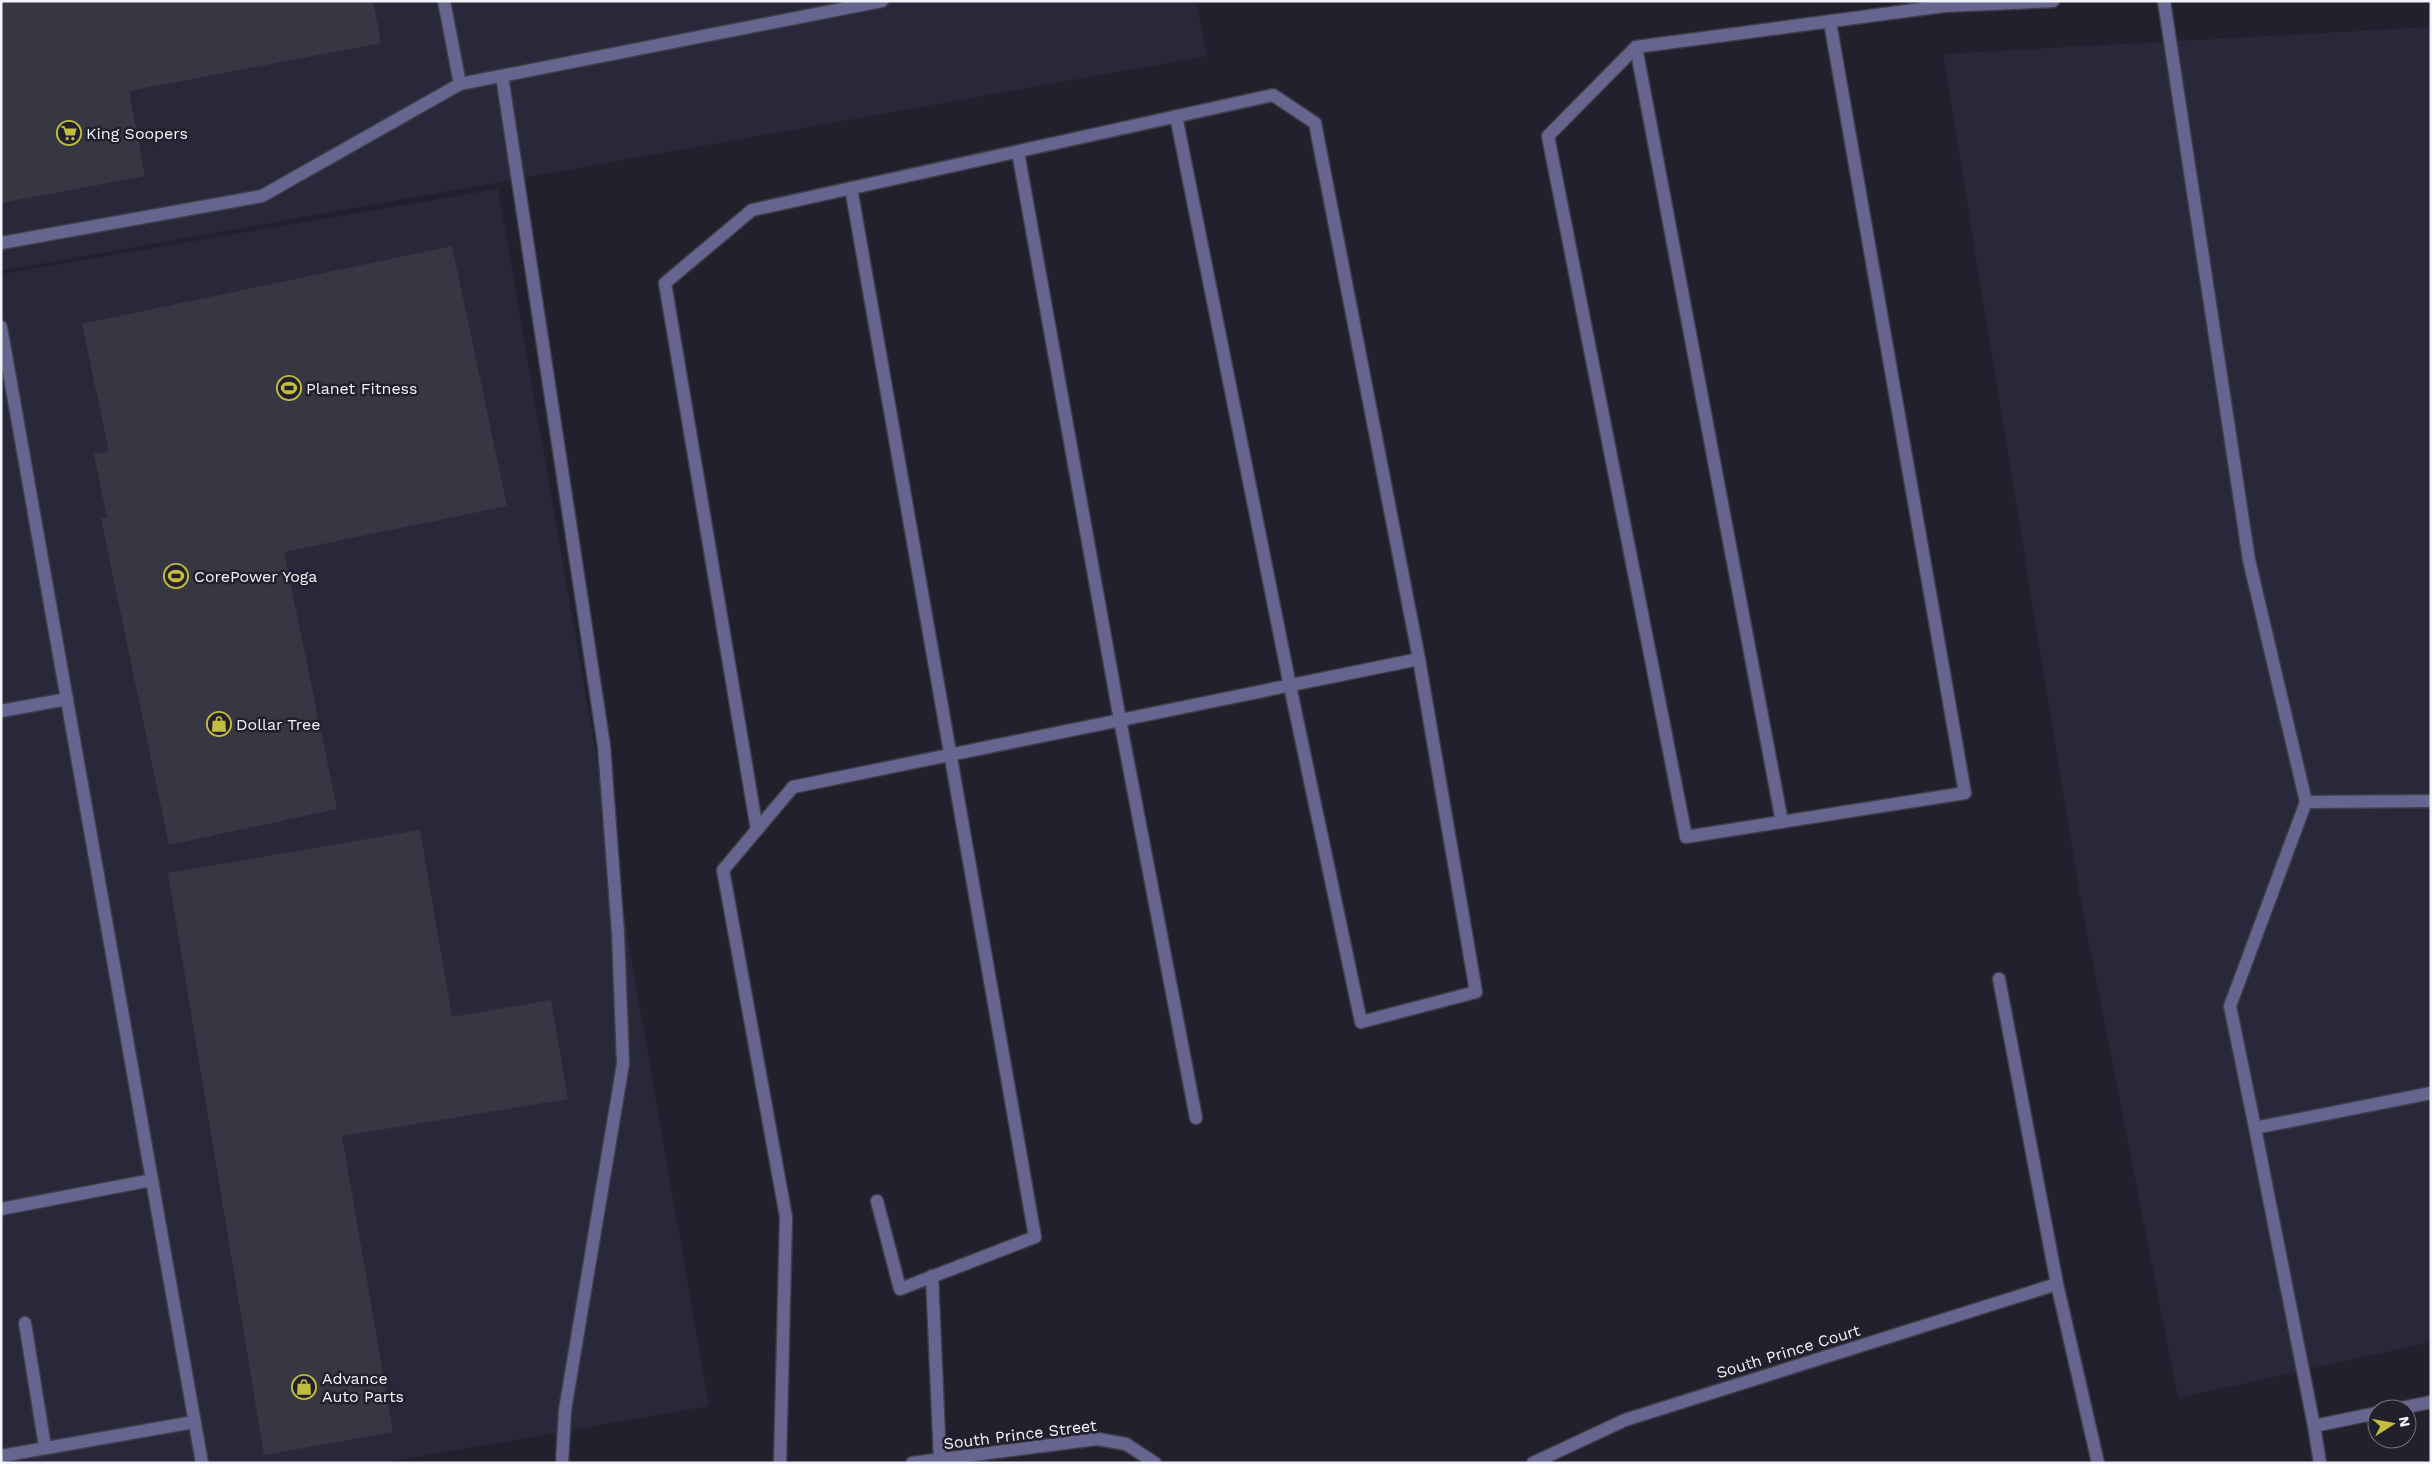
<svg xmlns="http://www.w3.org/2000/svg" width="2432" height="1464" font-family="'Work Sans',sans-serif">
<rect width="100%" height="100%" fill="#21202c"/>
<!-- built -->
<g fill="#29283a">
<path d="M1,1h1195l11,55 -1206,215z"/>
<path d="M2431,27v1315l-253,56 -98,-501 -137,-843z"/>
<path d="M498,189l211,1217 -326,57h-382v-1189z"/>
</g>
<!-- building -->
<g fill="#373744">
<path d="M1,1h372l8,42 -252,48 16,85 -144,27z"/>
<path d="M452,246l55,260 -223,46 53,257 -168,36 -68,-326 6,-1 -13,-64 15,-3 -27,-127z"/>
<path d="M420,830l32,187 99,-17 17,99 -226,37 51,296 -129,23 -96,-582z"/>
</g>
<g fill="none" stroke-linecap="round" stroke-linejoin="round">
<defs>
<g id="minor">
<path d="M444,1l16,83"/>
<path d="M2164,1l85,559 57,242 125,-1"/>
<path d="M1830,22l135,771 -279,44 -138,-701 88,-89 308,-41 109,-5"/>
<path d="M1636,47l146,775"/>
<path d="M502,76l102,670 14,187 5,131 -58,346 -3,53"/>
<path d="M1018,152l102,568 76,398"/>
<path d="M851,188l184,1049 -135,52 -23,-88"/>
<path d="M1,243l261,-47 198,-112 422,-83"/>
<path d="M1,327l201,1136"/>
<path d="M1,711l66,-12"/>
<path d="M2306,802l-76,204 25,122 176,-35"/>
<path d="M757,830l-92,-547 87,-73 521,-115 42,28 104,536 57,333 -115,30 -71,-336 -114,-570"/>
<path d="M1999,979l58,305 41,179"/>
<path d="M2255,1128l59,298"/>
<path d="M1,1209l151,-29"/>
<path d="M932,1276l8,184"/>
<path d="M25,1323l20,124"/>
<path d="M2397,1409l34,-7"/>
<path d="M1,1456l193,-34"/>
<path d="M780,1463l6,-246 -63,-347 70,-83 626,-128"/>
<path d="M912,1463l185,-24 29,5 29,19"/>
<path d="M1533,1463l92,-43 432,-136"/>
<path d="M2320,1463l-6,-37 63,-13"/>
</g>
</defs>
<!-- minor casing -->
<use href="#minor" stroke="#3e3e49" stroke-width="15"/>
<!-- minor -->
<use href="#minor" stroke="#67648f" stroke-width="12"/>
</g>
<!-- icons -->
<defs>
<symbol id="supermarket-ring" viewBox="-11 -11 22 22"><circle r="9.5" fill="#21202c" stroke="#c2bd3f" stroke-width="1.5"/><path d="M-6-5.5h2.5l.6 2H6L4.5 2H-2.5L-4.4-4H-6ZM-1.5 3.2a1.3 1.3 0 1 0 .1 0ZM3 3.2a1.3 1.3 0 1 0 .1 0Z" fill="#c2bd3f"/></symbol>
<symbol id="stadium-ring" viewBox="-11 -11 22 22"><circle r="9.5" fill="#21202c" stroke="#c2bd3f" stroke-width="1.5"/><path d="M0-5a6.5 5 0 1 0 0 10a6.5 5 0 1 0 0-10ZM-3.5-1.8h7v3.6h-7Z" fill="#c2bd3f"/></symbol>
<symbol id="shop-ring" viewBox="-11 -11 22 22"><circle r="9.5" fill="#21202c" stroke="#c2bd3f" stroke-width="1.5"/><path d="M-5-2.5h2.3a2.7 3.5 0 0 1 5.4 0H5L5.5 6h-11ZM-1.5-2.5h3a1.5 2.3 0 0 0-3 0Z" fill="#c2bd3f"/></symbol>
</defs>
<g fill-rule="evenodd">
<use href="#supermarket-ring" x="55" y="119" width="28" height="28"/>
<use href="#stadium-ring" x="275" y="374" width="28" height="28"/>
<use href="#stadium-ring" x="162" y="562" width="28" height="28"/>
<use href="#shop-ring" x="205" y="710" width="28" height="28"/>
<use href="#shop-ring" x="290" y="1373" width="28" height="28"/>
</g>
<g text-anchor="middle" stroke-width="5" stroke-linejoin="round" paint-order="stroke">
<!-- poi labels -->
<g font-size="16" fill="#f3f3fb" stroke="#21202c" text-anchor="start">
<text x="86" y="139">King Soopers</text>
<text x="306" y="394">Planet Fitness</text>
<text x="194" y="582">CorePower Yoga</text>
<text x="236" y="730">Dollar Tree</text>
<text x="322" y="1384">Advance<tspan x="322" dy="18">Auto Parts</tspan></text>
</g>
<!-- street labels -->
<g font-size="16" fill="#f3f3fb" stroke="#21202c">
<text transform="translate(1788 1351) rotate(-17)" y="6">South Prince Court</text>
<text transform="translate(1020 1434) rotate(-7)" y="6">South Prince Street</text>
</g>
</g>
<!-- border -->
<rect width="2432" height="1464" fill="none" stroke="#f3f3fb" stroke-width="5"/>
<!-- north arrow -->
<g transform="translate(2392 1424) rotate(79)"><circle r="24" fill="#21202c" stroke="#75747f"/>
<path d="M0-4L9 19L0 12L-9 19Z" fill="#c2bd3f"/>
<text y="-8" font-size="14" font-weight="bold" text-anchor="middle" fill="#f3f3fb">N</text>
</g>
</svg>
